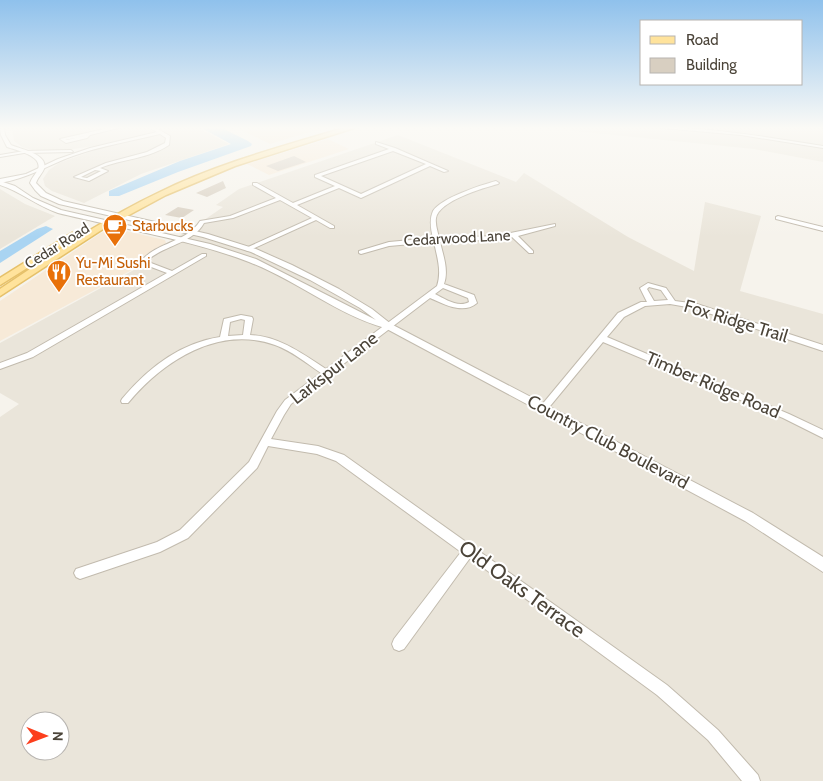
<svg xmlns="http://www.w3.org/2000/svg" width="823" height="781" font-family="Cabin,sans-serif">
<rect width="100%" height="100%" fill="#f6f3ec"/>
<!-- residential -->
<g fill="#eae5da" fill-rule="evenodd">
<path d="M12,127h184l33,17 -88,30 -57,29 -32,-12 -7,-5 -2,-7 6,-9 10,-7 39,-14 -4,-3 -28,4h-34l-10,-3 -8,-6z"/>
<path d="M567,127h256v35l-69,-13 -180,-18z"/>
<path d="M398,135l118,47 8,-9 104,64 66,34 11,-69 56,14 -21,75 83,23v467h-823v-364l19,-13 -19,-11v-50l143,-78v-8l51,-30 29,-20 -7,-2 23,-16zM30,721h30v30h-30z"/>
<path d="M0,189l25,15 30,12 -55,33z"/>
</g>
<!-- commercial -->
<g fill="#f7ead8">
<path d="M235,127h91l-56,17z"/>
<path d="M328,139l21,10 -80,26 -22,-11z"/>
<path d="M117,229l48,11 1,3 -26,16 1,6 -141,76v-40l101,-68z"/>
</g>
<!-- water -->
<g fill="#a9d4f2">
<path d="M200,127h20l28,14 4,3 -1,2 -73,26 -59,24h-10v-5l71,-30 51,-17z"/>
<path d="M46,226l7,3 -53,34v-12l37,-22z"/>
</g>
<!-- building -->
<g fill="#d8cfc1">
<path d="M294,156l12,6 -28,9 -12,-5z"/>
<path d="M223,181l3,7 -19,9 -11,-4z"/>
<path d="M178,207l16,3 -12,8 -17,-3z"/>
</g>
<g fill="none" stroke-linecap="round" stroke-linejoin="round">
<defs>
<g id="minor">
<path d="M113,127h9l-32,8 -3,3 -21,5 -6,-4zM83,136l-16,4h-2l19,-4z"/>
<path d="M148,127h6l16,9 -1,9c-21,14 -47,14 -69,23l8,3 -19,10 -15,-4 32,-14 41,-11 18,-9 1,-5 -6,-4c-29,7 -59,12 -87,22 -25,9 -46,23 -73,27v-4l26,-5 32,-15 32,-11 67,-16zM95,170l6,1 -14,7 -6,-1z"/>
<path d="M651,127c58,0 115,10 172,19v2l-82,-13z"/>
<path d="M376,142l19,6 53,23 -4,1 -14,-6 -69,32 -22,-10 -42,17 37,21v2h-4l-14,-8 -68,31 -2,-1v-2l66,-30 -32,-18 -47,18 -29,5c-11,20 -38,22 -55,36l2,4 21,8 30,-17h4v2l-173,101 -33,12v-6l27,-10 140,-80 -21,-8 -3,-6c16,-17 44,-17 57,-38l30,-5 46,-18 -23,-13v-2h4l36,20 42,-17 -20,-9v-2l74,-26 -13,-5zM393,151l33,13 -65,30 -40,-18z"/>
<path d="M71,150l2,2 -49,1 -24,4v-2l24,-4z"/>
<path d="M496,181l3,2 -1,1c-15,4 -59,17 -62,34 -1,7 2,14 3,20l57,-2 59,-12v2l-37,10 15,15v2h-4l-17,-16 -26,3 -46,2c3,13 9,28 4,42l30,11 3,8c-14,12 -33,1 -47,-5l-139,106 -7,11 -13,24 47,7 26,9 323,230 51,45 40,45 2,6h-18l-34,-41 -51,-45 -187,-137 -66,91 -5,2 -5,-2 -2,-5 2,-5 67,-87 -125,-91 -19,-7 -49,-8 -11,22 -69,70 -28,14 -80,27 -4,-2 -2,-4 2,-4 81,-27 23,-12 69,-68 28,-51 8,-11 36,-27c-15,-10 -29,-22 -46,-28 -57,-20 -112,16 -147,58h-6l-1,-2 1,-2c25,-30 58,-56 98,-62l4,-18 17,-4 11,2 1,2 -3,16c29,1 53,19 76,34l111,-83c5,-15 0,-29 -3,-44l-45,4 -28,8 -2,-1v-2l30,-9 44,-4c-2,-8 -4,-18 0,-27 8,-13 48,-26 63,-30zM443,288l25,10 1,4c-11,6 -24,-3 -34,-8zM241,319l4,1 -2,15 -15,1 2,-14z"/>
<path d="M778,216l45,11v4l-47,-12v-2z"/>
<path d="M648,283l18,5 9,13 22,3 126,41v6l-130,-43 -23,-4 -25,2 -21,11 -17,20 182,77 34,16v8l-40,-20 -180,-76 -57,69h-6l-2,-2 2,-2 78,-94 23,-11h6l-7,-14zM649,287l12,3 7,10 -14,1 -7,-12z"/>
</g>
<path id="tertiary" d="M0,127h4l1,8 6,10c9,4 38,9 33,24 -2,5 -6,8 -8,14l10,10 17,8 145,33 48,15 36,16 47,24 33,20 19,15 362,189 70,44v15l-78,-51 -360,-193c-49,-14 -89,-48 -136,-66 -47,-18 -95,-27 -143,-38 -16,-4 -33,-7 -48,-11 -21,-7 -38,-22 -58,-28v-4l15,5 18,12 28,12 149,34 46,15 120,61 -16,-12 -50,-28 -59,-28 -48,-15 -144,-33 -18,-8 -6,-6 -5,-7c2,-6 6,-9 8,-14 5,-13 -22,-19 -31,-22l-6,-12z"/>
<g id="primary">
<path d="M347,127h10l-122,39 -69,29 -63,34 -103,67v-7c52,-35 103,-70 160,-97 59,-29 124,-46 187,-65z"/>
<path d="M72,233l3,1v4l-75,47v-7z"/>
</g>
</defs>
<!-- minor casing -->
<use href="#minor" stroke="#c2bbae" stroke-width="2"/>
<!-- tertiary casing -->
<use href="#tertiary" stroke="#c2bbae" stroke-width="2"/>
<!-- primary casing -->
<use href="#primary" stroke="#e6c16a" stroke-width="3"/>
<!-- minor -->
<use href="#minor" fill="#fff" fill-rule="evenodd"/>
<!-- tertiary -->
<use href="#tertiary" fill="#fff" fill-rule="evenodd"/>
<!-- primary -->
<use href="#primary" fill="#ffe39c" fill-rule="evenodd"/>
</g>
<!-- sky -->
<linearGradient id="sky" x2="0" y2="1"><stop stop-color="#8fc1ec"/><stop offset="0.54" stop-color="#fbfaf6"/><stop offset="1" stop-color="#fbfaf6" stop-opacity="0"/></linearGradient>
<rect width="823" height="237" fill="url(#sky)"/>
<!-- icons -->
<defs>
<symbol id="cafe-pin" viewBox="-11 -11 22 30"><path d="M0 17L-7.5 6A9.5 9.5 0 1 1 7.5 6Z" fill="#e8710a" stroke="#fff"/><path d="M-5.5-4.5H6V0H3Q3 3.5 0 3.5H-2.5Q-5.5 3.5-5.5 0ZM3-3.2v2h1.7v-2ZM-6 4.5H4V6H-6Z" fill="#fff"/></symbol>
<symbol id="restaurant-pin" viewBox="-11 -11 22 30"><path d="M0 17L-7.5 6A9.5 9.5 0 1 1 7.5 6Z" fill="#e8710a" stroke="#fff"/><path d="M-5-6h1v4h1v-4h1v4h1v-4h1v5L-1.5 .5V6h-2V.5L-5-1ZM5-6V6H3V1.5H1.5Q1.5-4 5-6Z" fill="#fff"/></symbol>
</defs>
<g fill-rule="evenodd">
<use href="#cafe-pin" x="101" y="212" width="28" height="38"/>
<use href="#restaurant-pin" x="45" y="258" width="28" height="38"/>
</g>
<g text-anchor="middle" stroke-width="4" stroke-linejoin="round" paint-order="stroke">
<!-- far-food labels -->
<g font-size="15" fill="#c56008" stroke="#fff" text-anchor="start">
<text x="132" y="231">Starbucks</text>
<text x="76" y="268">Yu-Mi Sushi<tspan x="76" dy="17">Restaurant</tspan></text>
</g>
<!-- far-street labels -->
<g font-size="15" fill="#4b4439" stroke="#fff">
<text transform="translate(457 238) rotate(-3)" y="5">Cedarwood Lane</text>
<text transform="translate(57 246) rotate(-32)" y="5">Cedar Road</text>
</g>
<!-- street labels -->
<g font-size="18" fill="#4b4439" stroke="#fff">
<text transform="translate(736 321) rotate(17)" y="6">Fox Ridge Trail</text>
<text transform="translate(334 368) rotate(-38)" y="6">Larkspur Lane</text>
<text transform="translate(713 385) rotate(23)" y="6">Timber Ridge Road</text>
<text transform="translate(608 442) rotate(28)" y="6">Country Club Boulevard</text>
</g>
<!-- near-street labels -->
<g font-size="21" fill="#4b4439" stroke="#fff">
<text transform="translate(522 589) rotate(36)" y="7">Old Oaks Terrace</text>
</g>
</g>
<!-- legend -->
<rect x="640" y="20" width="162" height="65" fill="#ffffff" stroke="#b7b4b0"/>
<rect x="650" y="36" width="25" height="8" fill="#ffe39c" stroke="#b7b4b0"/>
<text x="686" y="45" font-size="15" fill="#4b4439">Road</text>
<rect x="650" y="58" width="25" height="15" fill="#d8cfc1" stroke="#b7b4b0"/>
<text x="686" y="70" font-size="15" fill="#4b4439">Building</text>
<!-- north arrow -->
<g transform="translate(45 736) rotate(91)"><circle r="24" fill="#ffffff" stroke="#b7b4b0"/>
<path d="M0-4L9 19L0 12L-9 19Z" fill="#fc3f1d"/>
<text y="-8" font-size="14" font-weight="bold" text-anchor="middle" fill="#4b4439">N</text>
</g>
</svg>
